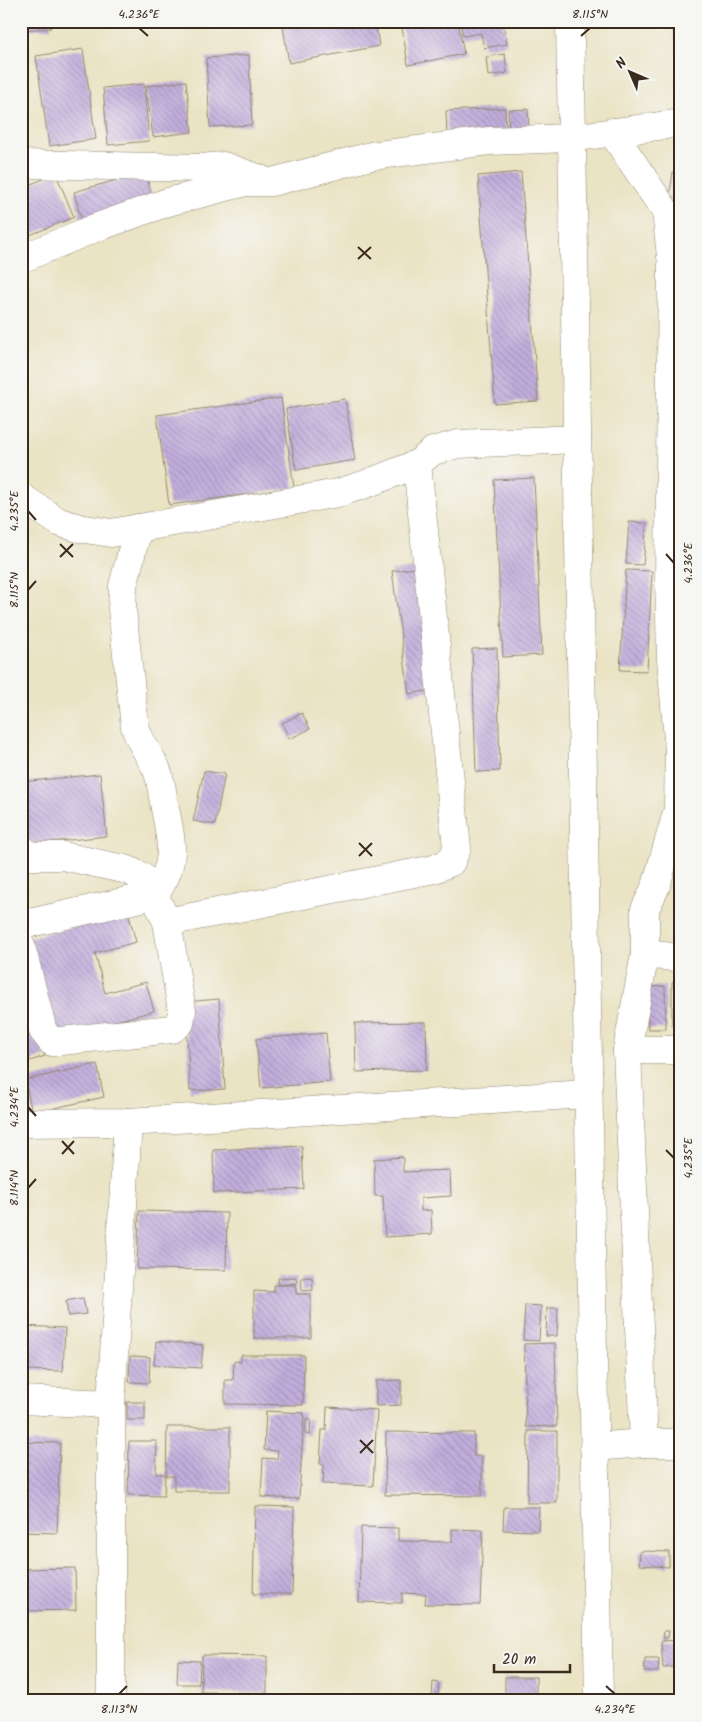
<svg xmlns="http://www.w3.org/2000/svg" width="702" height="1722" font-family="Kalam,sans-serif">
<defs>
<pattern id="building-back-hatch" width="6" height="6" patternUnits="userSpaceOnUse" patternTransform="scale(1.25)"><rect width="6" height="6" fill="#c2aedd"/><path d="M-1 5l2 2M0 0l6 6M5-1l2 2" fill="none" stroke="#9f8eb3"/></pattern>
</defs>
<rect width="100%" height="100%" fill="#f6f6f2"/>
<filter id="ink" filterUnits="userSpaceOnUse"><feTurbulence type="fractalNoise" baseFrequency=".02" numOctaves="2"/><feDisplacementMap in="SourceGraphic" scale="10" xChannelSelector="R" yChannelSelector="G"/><feConvolveMatrix kernelMatrix="1 2 1 2 8 2 1 2 1" color-interpolation-filters="sRGB"/></filter>
<filter id="wash" filterUnits="userSpaceOnUse"><feTurbulence type="fractalNoise" baseFrequency=".0096" numOctaves="4" result="noise"/><feDisplacementMap in="SourceGraphic" scale="20" xChannelSelector="R" yChannelSelector="G"/><feGaussianBlur stdDeviation="1.12" result="paint"/><feColorMatrix in="noise" values="0 0 0 0 0 0 0 0 0 0 0 0 0 0 0 0 0 1.4 0 .05"/><feComposite in="paint" operator="in"/></filter>
<g filter="url(#wash)">
<rect width="100%" height="100%" fill="#eae3c4"/>
<g id="blocks">
<!-- building -->
<g fill="url(#building-back-hatch)">
<path d="M21,21h29l1,7 -30,2z"/>
<path d="M282,21h93l4,25 -90,17z"/>
<path d="M401,21h57l6,33 -56,11z"/>
<path d="M460,21h43l4,23 -23,4 -3,-15 -18,3z"/>
<path d="M672,21h9v39l-2,1z"/>
<path d="M83,49l13,90 -47,7 -13,-90z"/>
<path d="M505,54l2,19 -19,3 -2,-19z"/>
<path d="M249,55l3,70 -42,2 -4,-69z"/>
<path d="M186,81l6,51 -39,5 -7,-51z"/>
<path d="M144,84l5,57 -41,4 -5,-57z"/>
<path d="M505,108l1,25 -59,4 -1,-26z"/>
<path d="M528,109l1,22 -20,1 -1,-22z"/>
<path d="M145,172l8,27 -72,20 -7,-27z"/>
<path d="M521,172l17,229 -43,3 -17,-228z"/>
<path d="M673,172l8,1v28l-12,-2z"/>
<path d="M56,174l18,43 -44,18 -9,-20v-27z"/>
<path d="M281,398l13,90 -125,17 -12,-90z"/>
<path d="M345,399l10,61 -59,10 -10,-61z"/>
<path d="M534,478l8,177 -39,2 -9,-177z"/>
<path d="M629,522l18,1 -4,42 -17,-1z"/>
<path d="M415,568l17,122 -23,4 -17,-123z"/>
<path d="M626,570l26,1 -5,100 -27,-1z"/>
<path d="M497,648l3,123 -24,1 -4,-123z"/>
<path d="M302,713l8,16 -21,10 -7,-16z"/>
<path d="M204,771l21,3 -10,51 -22,-4z"/>
<path d="M100,774l7,62 -84,9 -2,-20v-43z"/>
<path d="M681,842v22h-6z"/>
<path d="M128,912l8,30 -41,11 10,40 41,-11 8,29 -99,26 -26,-99z"/>
<path d="M21,982l24,74 -24,8z"/>
<path d="M672,982h9v43l-9,1z"/>
<path d="M665,986l1,43h-18l-1,-42z"/>
<path d="M219,999l6,90 -35,2 -5,-89z"/>
<path d="M426,1022l1,48 -71,2 -1,-49z"/>
<path d="M326,1033l4,49 -69,6 -5,-49z"/>
<path d="M97,1064l7,33 -72,16 -7,-33z"/>
<path d="M302,1146l2,43 -90,4 -1,-43z"/>
<path d="M403,1157v15l47,-2 1,26 -30,2v13l10,-1 1,24 -47,3 -2,-41h-8l-1,-37z"/>
<path d="M139,1211l88,2 -1,57 -89,-1z"/>
<path d="M296,1277l1,6 -18,2 -1,-7z"/>
<path d="M312,1277l1,13 -11,1 -1,-13z"/>
<path d="M274,1285h22v9h15v44h-57v-47l20,1z"/>
<path d="M83,1298l3,16 -18,2 -2,-15z"/>
<path d="M525,1305l16,1 -2,35 -16,-1z"/>
<path d="M547,1308h11l-1,28h-11z"/>
<path d="M21,1326l44,2 -2,43 -42,-1z"/>
<path d="M156,1341l47,4 -2,23 -47,-3z"/>
<path d="M555,1343l2,83 -31,1 -2,-83z"/>
<path d="M241,1355h63l-1,50 -78,-1v-24h8l1,-19 7,1z"/>
<path d="M130,1356l20,1 -1,26 -20,-1z"/>
<path d="M401,1380v25l-25,1v-25z"/>
<rect x="127" y="1402" width="18" height="18"/>
<path d="M327,1407l50,3 -4,76 -50,-2 1,-19 -4,-1 2,-34h4z"/>
<path d="M266,1411l38,2 -5,86 -38,-2 2,-39 14,1 1,-8 -14,-1z"/>
<path d="M306,1419l5,1 -1,15 -5,-1z"/>
<path d="M167,1427h63v64h-56v-15h-8z"/>
<path d="M528,1431h29v72h-30z"/>
<path d="M386,1432l88,1v23h8v40l-97,-1z"/>
<path d="M129,1441h28l-1,33h9l-1,22 -36,-1z"/>
<path d="M21,1442l39,1 -3,90 -36,-1z"/>
<path d="M255,1506l39,1 -2,87h-39z"/>
<path d="M504,1507h35l-1,24 -35,-1z"/>
<path d="M361,1527l37,1v13l54,1v-13l31,1 -3,75 -55,-1 1,-10 -24,-1v10l-43,-1z"/>
<path d="M640,1551l29,1v15l-30,-2z"/>
<path d="M75,1568l1,42 -55,1v-42z"/>
<path d="M664,1631h5l-1,7h-5z"/>
<path d="M681,1640v26l-18,2 -2,-27z"/>
<path d="M202,1655l65,1v37l-66,-1z"/>
<path d="M645,1659h14l-1,13h-14z"/>
<path d="M178,1660l22,1 -1,23h-22z"/>
<rect x="505" y="1677" width="31" height="24"/>
<path d="M433,1682l6,1 -1,16 -6,-1z"/>
</g>
</g>
</g>
<g filter="url(#ink)">
<use href="#blocks" fill-opacity="0" stroke="#928671" stroke-width="1"/>
<g fill="none" stroke-linecap="round" stroke-linejoin="round">
<defs>
<g id="minor">
<path d="M612,132l54,80 6,53 -3,313 2,81 8,92 -1,58 -22,77 -11,23v45l-18,96 17,393"/>
<path d="M21,164l180,4 22,-2 37,13"/>
<path d="M21,259l74,-31 73,-26 78,-20h26l99,-26 118,-15 82,-3 110,-15"/>
<path d="M21,497l38,25 20,6 32,5 227,-40 28,-9 51,-20 16,-13 25,-7 119,-5"/>
<path d="M21,848l9,8h33l65,14 14,7 9,11 16,34 15,89 -2,12 -8,6 -120,13 -9,-11 -22,-85"/>
<path d="M167,922l267,-53 17,-7 6,-14 -40,-384"/>
<path d="M21,925l133,-30c25,-33 17,-55 10,-92 -2,-11 -3,-25 -8,-35 -7,-14 -16,-26 -21,-41l-13,-118 1,-23 15,-58"/>
<path d="M645,954l36,4"/>
<path d="M627,1050h54"/>
<path d="M21,1123l107,-1 460,-28"/>
<path d="M21,1400l90,4"/>
<path d="M594,1447l50,-4h37"/>
<path d="M111,1701v-297l17,-282"/>
</g>
<path id="major" d="M570,21l29,1680"/>
</defs>
<!-- minor casing -->
<use href="#minor" stroke="#928671" stroke-width="29"/>
<!-- major casing -->
<use href="#major" stroke="#928671" stroke-width="29"/>
<!-- minor -->
<use href="#minor" stroke="#fff" stroke-width="28"/>
<!-- major -->
<use href="#major" stroke="#fff" stroke-width="28"/>
</g>
</g>
<!-- ticks -->
<path fill="none" stroke="#3b2a1e" stroke-width="2" d="M139,28l9,8M581,36l9,-8M358,247l13,12M358,259l13,-12M28,511l8,9M60,544l13,13M666,554l8,9M60,557l13,-13M28,590l8,-9M359,843l13,13M359,856l13,-13M28,1107l8,9M62,1141l12,13M666,1150l8,8M62,1154l12,-13M28,1188l8,-9M360,1440l13,13M360,1453l13,-13M606,1686l9,8M119,1694l8,-8"/>
<!-- margin -->
<rect width="702" height="1722" fill="none" stroke="#f6f6f2" stroke-width="55"/>
<!-- north arrow -->
<g transform="translate(630 72) rotate(315)" stroke="#f6f6f2" stroke-width="4" paint-order="stroke">
<path d="M0-4L9 19L0 12L-9 19Z" fill="#3b2a1e"/>
<text y="-8" font-size="14" font-weight="bold" text-anchor="middle" fill="#3b2a1e">N</text>
</g>
<!-- scale -->
<path d="M494 1664v8h76v-8" fill="none" stroke="#3b2a1e" stroke-width="2.5"/>
<text x="502" y="1664" font-size="15" fill="#3b2a1e" stroke="#f6f6f2" stroke-width="4" paint-order="stroke">20 m</text>
<rect x="28" y="28" width="646" height="1666" fill="none" stroke="#3b2a1e" stroke-width="2"/>
<g font-size="12" text-anchor="middle" fill="#3b2a1e">
<text x="139" y="18">4.236°E</text>
<text x="590" y="18">8.115°N</text>
<text transform="translate(14 511) rotate(-90)" y="4">4.235°E</text>
<text transform="translate(688 563) rotate(-90)" y="4">4.236°E</text>
<text transform="translate(14 590) rotate(-90)" y="4">8.115°N</text>
<text transform="translate(14 1107) rotate(-90)" y="4">4.234°E</text>
<text transform="translate(688 1158) rotate(-90)" y="4">4.235°E</text>
<text transform="translate(14 1188) rotate(-90)" y="4">8.114°N</text>
<text x="119" y="1713">8.113°N</text>
<text x="615" y="1713">4.234°E</text>
</g>
</svg>
